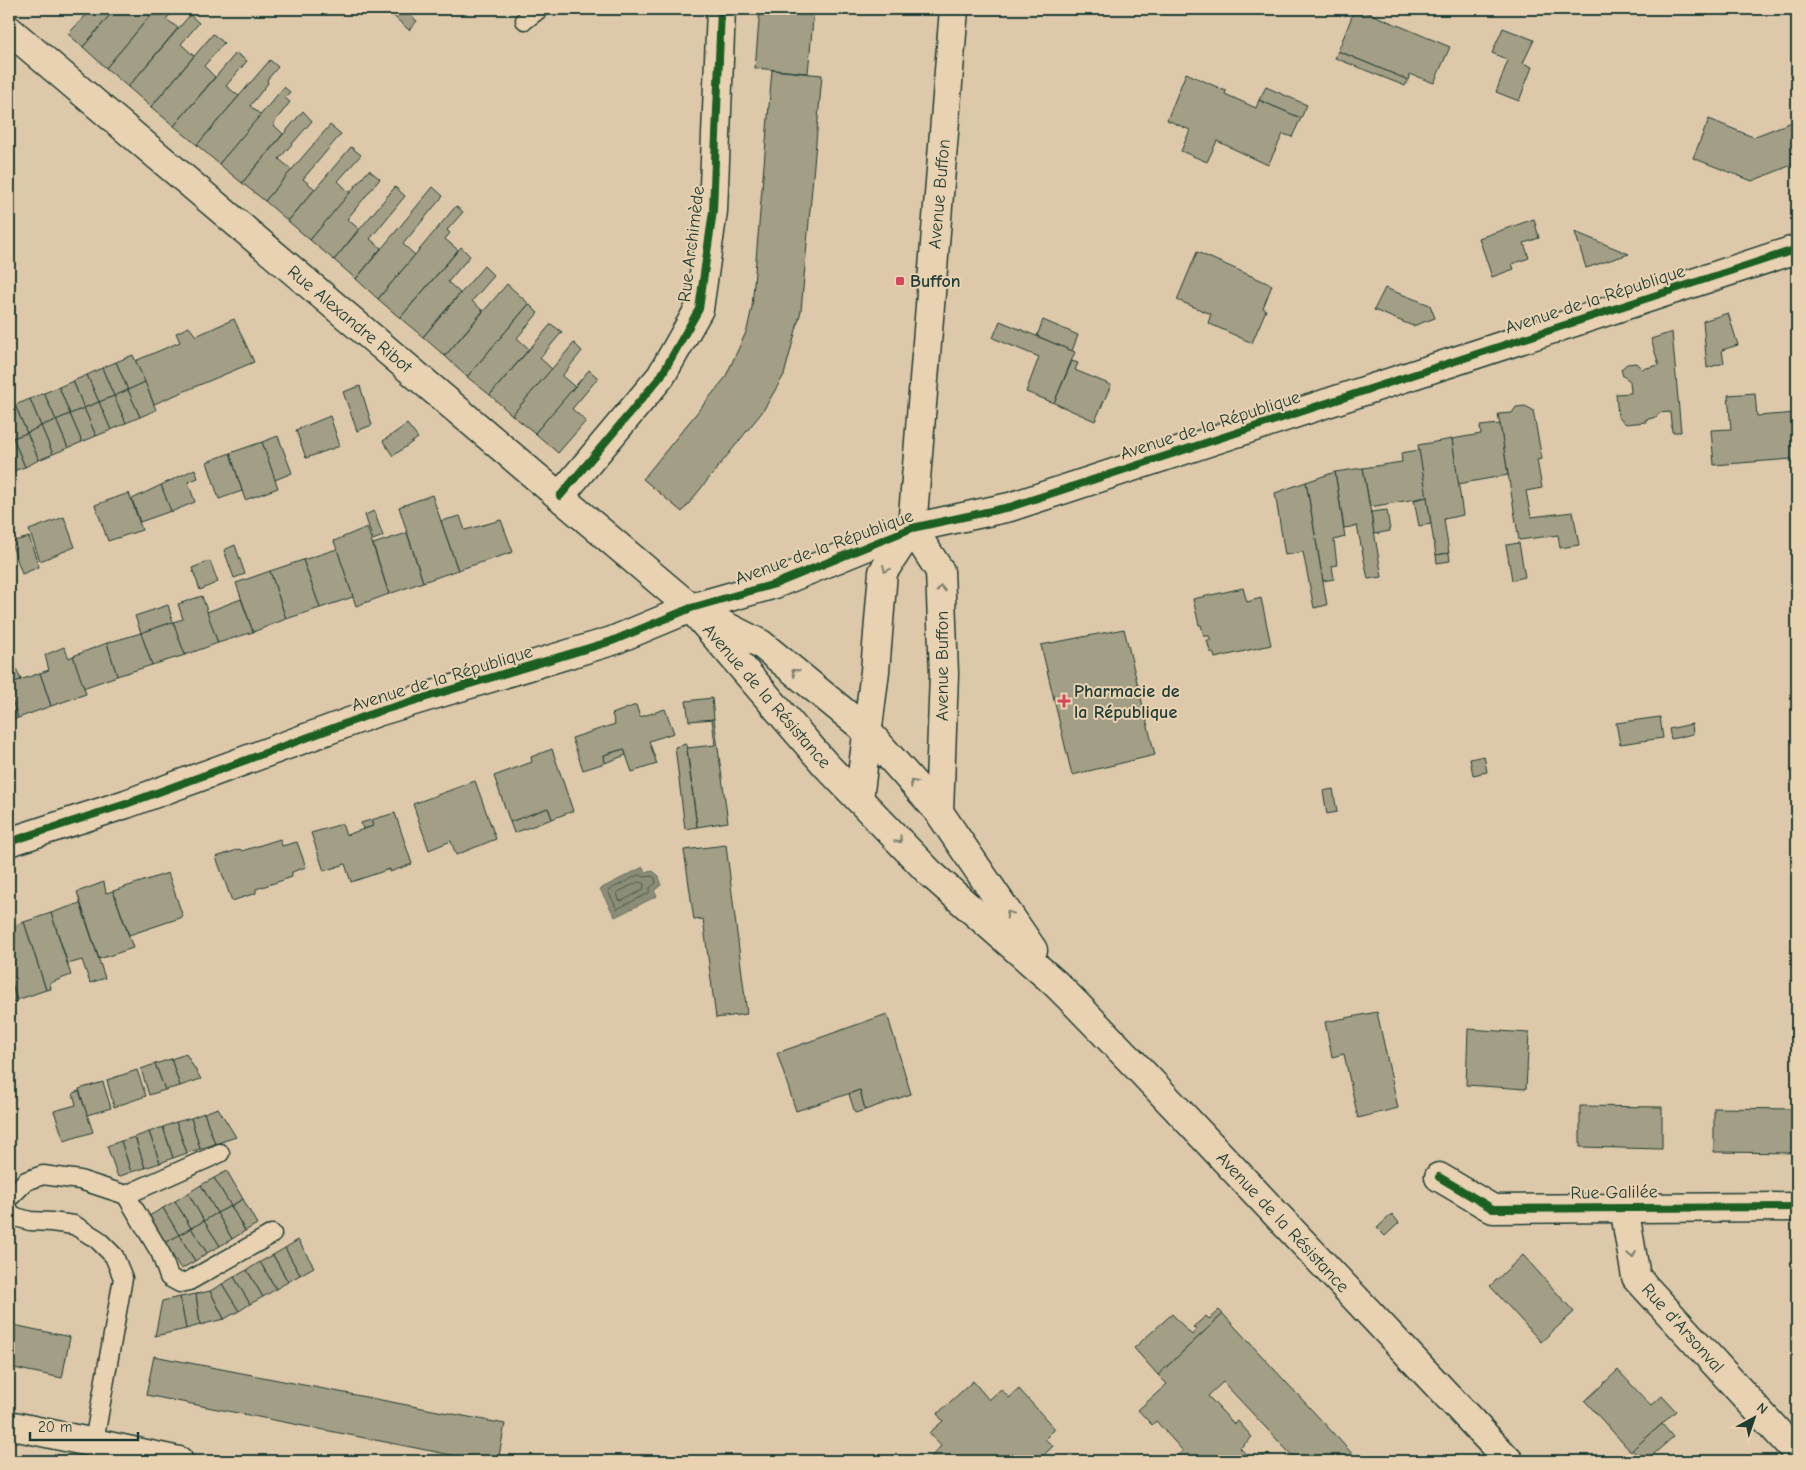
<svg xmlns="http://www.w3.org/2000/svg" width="1806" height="1470" font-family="'Comic Neue',sans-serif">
<rect width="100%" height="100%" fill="#ddc9aa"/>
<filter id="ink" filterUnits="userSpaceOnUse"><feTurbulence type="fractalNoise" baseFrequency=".02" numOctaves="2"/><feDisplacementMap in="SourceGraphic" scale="10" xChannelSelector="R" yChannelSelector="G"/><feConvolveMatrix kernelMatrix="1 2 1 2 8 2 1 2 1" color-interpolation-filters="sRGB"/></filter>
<g filter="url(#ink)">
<!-- water -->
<path fill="#8c8d78" stroke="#606d5d" d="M643,867l2,5 8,-1 6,5 2,9 -7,6 3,5 -42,21 -15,-28z"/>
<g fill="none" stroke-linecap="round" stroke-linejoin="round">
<!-- shore -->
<g stroke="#4b5d4f" stroke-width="1">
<path d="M639,875l6,2 7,-1 3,2 1,5 -6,5 -1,5 -32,16 -9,-18z"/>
<path d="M639,882l5,2 -1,6 -21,11 -3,-1 -2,-7z"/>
</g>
</g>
<!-- building -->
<g fill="#a39e86" stroke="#1f3d34">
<path d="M92,9l22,1 -31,37 -15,-13z"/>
<path d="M115,9h41l-50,59 -23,-21z"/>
<path d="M156,9h19l-9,10 12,9 -50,59 -22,-19z"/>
<path d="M392,9h11l14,12 -8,9 -20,-18z"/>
<path d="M760,9h54l-6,64 -53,-5z"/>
<path d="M1355,9h4l91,38 -16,36 -24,-9 -2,6 -70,-29z"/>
<path d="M190,15l9,8 -18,21 13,12 -43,51 -23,-20z"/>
<path d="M1503,28l31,12 -11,23 9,4 -13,34 -23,-9 12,-32 -16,-7z"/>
<path d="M213,34l11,9 -20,23 11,11 -41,49 -23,-19z"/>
<path d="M1338,51l70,29 -3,6 -70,-28z"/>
<path d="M236,53l11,8 -21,25 13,10 -42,49 -23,-19z"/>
<path d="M270,60l8,7 -11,13 1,3 -18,23 11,9 -42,49 -22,-19z"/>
<path d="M772,70l50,5 -21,236 -17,64 -21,36 -81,101 -39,-33 82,-101 22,-48 5,-23z"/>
<path d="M1186,73l40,18 -1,3 31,14 3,-8 42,18 -9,19 -9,-3 -15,31 -51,-24 -10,21 -26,-11 9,-21 -23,-10z"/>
<path d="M284,87l6,5 -5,6 5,4 -17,22 10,10 -41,49 -23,-19z"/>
<path d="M1266,87l41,18 -6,13 -42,-18z"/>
<path d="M303,111l9,10 -33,38 13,11 -27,31 -23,-18z"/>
<path d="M1709,119l44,18 44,-17v43l-45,18 -59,-23z"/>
<path d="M330,125l11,9 -38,45 12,10 -27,32 -23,-20z"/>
<path d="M351,147l10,8 -23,26 12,12 -40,47 -22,-19z"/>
<path d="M369,170l11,9 -33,40 12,10 -25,31 -24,-20z"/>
<path d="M395,187l10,9 -35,43 11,9 -25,31 -22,-19z"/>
<path d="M433,187l10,9 -40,48 12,11 -37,44 -22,-20z"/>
<path d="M456,206l7,6 -16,18 3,3 -5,6 13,11 -58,68 -22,-19z"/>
<path d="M1534,219l5,19 -15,5 5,15 -17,6 2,5 -22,8 -13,-39z"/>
<path d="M1575,232l54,22 -43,14z"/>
<path d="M461,247l9,9 -22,26 12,11 -37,44 -23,-19z"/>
<path d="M1197,252l75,33 -9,23 3,2 -14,33 -44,-20 3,-9 -34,-14z"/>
<path d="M484,266l10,10 -22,25 11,10 -38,45 -22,-19z"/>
<path d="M507,284l22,20 -62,73 -22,-21z"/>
<path d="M1385,288l45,17 5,13 -22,8 -39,-16z"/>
<path d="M529,304l9,9 -21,25 12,11 -39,46 -23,-18z"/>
<path d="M1728,313l10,32 -16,5 2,13 -17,5 -4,-47z"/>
<path d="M234,319l20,43 -100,42 -19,-43 45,-19 -4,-9 13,-6 7,9z"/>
<path d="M1043,320l35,15 -6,16 -35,-15z"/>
<path d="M1000,321l75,31 -21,51 -28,-11 13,-35 -46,-19z"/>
<path d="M551,324l11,8 -22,26 12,11 -40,46 -22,-20z"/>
<path d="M1672,332l9,100h-9l-2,-20 -11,1 -3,4 -11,3 1,2 -20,2 -8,-7 -2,-23 15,-1 -1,-12 -7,-5 -2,-7 6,-5 9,-1 6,6 17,-4 -8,-26z"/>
<path d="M574,343l8,8 -20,25 13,11 -40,46 -23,-18z"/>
<path d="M133,355l12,27 -17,8 -12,-28z"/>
<path d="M1072,361l6,2 -3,7 36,15 -16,36 -41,-18z"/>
<path d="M116,362l12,28 -14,6 -12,-28z"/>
<path d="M102,368l12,28 -15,6 -12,-27z"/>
<path d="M589,370l9,8 -26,31 14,12 -28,32 -23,-20z"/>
<path d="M87,375l12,27 -15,6 -11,-27z"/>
<path d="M73,381l11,27 -14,6 -11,-27z"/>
<path d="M145,382l11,28 -16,7 -12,-27z"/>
<path d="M360,386l12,39 -15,6 -14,-39z"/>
<path d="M59,387l11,27 -14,6 -12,-27z"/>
<path d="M128,390l12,27 -14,6 -12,-27z"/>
<path d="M44,393l12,27 -15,6 -11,-27z"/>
<path d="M1755,393l2,23 40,-3v64h-3l-2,-18 -78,6 -3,-35 20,-1 -3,-34z"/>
<path d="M114,396l12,27 -15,7 -12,-28z"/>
<path d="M30,399l11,27 -14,7 -12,-28z"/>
<path d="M99,402l12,28 -15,6 -12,-28z"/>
<path d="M15,405l12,28 -14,5 -4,-9v-22z"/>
<path d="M1525,406l8,4 9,49 -5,1 5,28 -16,3 5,26 42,-5 6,33 -19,3 -2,-13 -39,5 -21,-126 14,-1 4,-6z"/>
<path d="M84,408l12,28 -14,6 -12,-28z"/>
<path d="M70,414l12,28 -14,6 -12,-28z"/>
<path d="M330,416l10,30 -34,12 -10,-28z"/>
<path d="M56,420l12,28 -15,6 -12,-28z"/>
<path d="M407,424l11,14 -25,18 -10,-15z"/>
<path d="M1500,424l8,51 -50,9 -6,-45 29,-5 -1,-8z"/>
<path d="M41,426l12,28 -14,6 -12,-27z"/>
<path d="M9,429l4,9 -4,2z"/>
<path d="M27,433l12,27 -14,7 -12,-29z"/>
<path d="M278,436l14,37 -17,7 -13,-38z"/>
<path d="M13,438l12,29 -15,5 -1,-4v-28z"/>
<path d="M1452,439l11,76 -19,4 5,34 -13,2 -18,-110z"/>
<path d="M262,442l16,46 -33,12 -15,-47z"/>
<path d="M1419,450l8,47 -57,10 -7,-39 39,-6 -1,-9z"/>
<path d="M230,453l12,38 -23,8 -12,-37z"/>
<path d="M1363,468l19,109 -14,2 -11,-53 -13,2 -9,-56z"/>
<path d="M195,469l3,9 -10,4 7,20 -24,10 -10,-27z"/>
<path d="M1335,472l10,65 -11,3 3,25 -5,1 2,13 -11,2 -17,-99z"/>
<path d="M1306,482l21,123 -13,3 -11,-56 -18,3 -10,-62z"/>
<path d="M161,485l10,26 -31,11 -8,-23z"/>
<path d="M129,493l13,37 -34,11 -13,-36z"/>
<path d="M432,495l26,75 -35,12 -24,-75z"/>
<path d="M1427,497l4,27 -12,2 -5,-26z"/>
<path d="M1387,510l3,21 -16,3 -3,-22z"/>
<path d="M374,511l9,25 -10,4 -8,-25z"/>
<path d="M460,516l5,14 36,-10 12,32 -55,18 -17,-49z"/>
<path d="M64,517l11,30 -35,14 -11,-31z"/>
<path d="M367,527l22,67 -33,12 -22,-65z"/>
<path d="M407,533l16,49 -34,12 -16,-50z"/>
<path d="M29,537l10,30 -17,7 -11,-32z"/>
<path d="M1519,543l6,34 -13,3 -6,-35z"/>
<path d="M235,545l10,29 -11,4 -10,-28z"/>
<path d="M337,549l16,48 -33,11 -17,-48z"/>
<path d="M1449,553l1,8 -13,2 -1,-8z"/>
<path d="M303,560l17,48 -34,11 -16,-48z"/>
<path d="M210,561l8,21 -18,8 -8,-22z"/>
<path d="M270,571l16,48 -33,13 -17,-49z"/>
<path d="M1243,588l4,14 14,-4 10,47 -56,13 -2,-6h-3l-3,-12h4l-2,-4h-5l-3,-11h-2l-6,-26z"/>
<path d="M202,596l16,47 -33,12 -12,-33 10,-3 -5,-15z"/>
<path d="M241,599l12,33 -35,11 -11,-31z"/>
<path d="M168,605l5,17 -32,11 -6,-17z"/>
<path d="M173,622l12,33 -33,10 -11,-32z"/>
<path d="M1124,629l31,126 -83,20 -31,-130z"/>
<path d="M141,633l11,32 -35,11 -10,-33z"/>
<path d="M107,643l10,33 -34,12 -10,-32z"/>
<path d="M64,647l5,11 4,-2 13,38 -35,12 -11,-33 9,-3 -4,-15z"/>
<path d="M11,656l10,24 -12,4v-27z"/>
<path d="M40,673l11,33 -33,12 -9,-26v-8z"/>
<path d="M9,692l9,26 -9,3z"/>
<path d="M712,698l2,21 -25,2 -3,-20z"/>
<path d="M636,705l4,12 25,-8 9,24 -25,8 8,23 -25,8 -8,-23 -20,6 1,8 -22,7 -11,-32 43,-14 -3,-10z"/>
<path d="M1660,717l3,21 -43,6 -4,-21z"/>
<path d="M712,719h2l14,103 -31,5 -10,-79 28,-3z"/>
<path d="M1692,724l1,10 -22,5 -2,-10z"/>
<path d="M686,744l11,83 -12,2 -10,-82z"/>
<path d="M552,749l21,62 -21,8 -4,-11 -38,14 -16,-46 38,-14 -1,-5z"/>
<path d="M624,749l2,6 -21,8 -1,-8z"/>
<path d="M1484,756l3,16 -14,3 -3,-16z"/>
<path d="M475,781l21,58 -40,16 -5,-14 -22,9 -16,-46z"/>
<path d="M1333,789l4,23 -10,2 -4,-23z"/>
<path d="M548,808l4,11 -38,14 -4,-11z"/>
<path d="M395,813l17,51 -22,8v-3l-39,13 -6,-18 -21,7 -13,-38 31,-9 4,11 27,-9 -2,-6z"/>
<path d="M371,820l2,6 -10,3 -2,-6z"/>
<path d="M280,839l2,7 15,-4 9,25 -14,5v5l-36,12v4l-24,8 -16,-44 24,-8 2,2z"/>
<path d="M726,845l21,169 -31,4 -13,-99 -9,1 -10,-70z"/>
<path d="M168,873l15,44 -54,18 -16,-44z"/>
<path d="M104,882l2,11 7,-2 20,57 -34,11 -22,-67z"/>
<path d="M80,903l25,75 -15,5 -8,-23 -14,4 -17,-51z"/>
<path d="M51,913l20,62 -21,8 1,6 -5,1 -22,-68z"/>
<path d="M24,922l22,68 -29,10 -8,-25v-48z"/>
<path d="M9,975l8,26 -8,3z"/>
<path d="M1377,1012l21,96 -40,10 -14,-64 -12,3 -7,-35z"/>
<path d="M887,1014l24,80 -46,16 -5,-20 -64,21 -19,-58z"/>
<path d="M1468,1029l61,4 -3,56 -60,-4z"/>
<path d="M186,1054l15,25 -21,7 -9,-27z"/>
<path d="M171,1059l9,27 -15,4 -10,-26z"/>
<path d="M155,1064l10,26 -16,5 -8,-26z"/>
<path d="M137,1070l9,26 -32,11 -7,-27z"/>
<path d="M103,1082l8,26 -24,7 -8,-26z"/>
<path d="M860,1090l5,20 -10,3 -6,-19z"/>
<path d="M79,1091l14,41 -29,9 -10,-30 22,-6 -3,-12z"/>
<path d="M1580,1106l82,1v42l-82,-2z"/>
<path d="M218,1108l18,29 -21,7 -11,-31z"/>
<path d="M1714,1108l83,1v44l-83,-1z"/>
<path d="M204,1113l11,31 -15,5 -9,-31z"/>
<path d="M191,1118l9,31 -13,4 -11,-31z"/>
<path d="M176,1122l11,31 -14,5 -10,-31z"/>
<path d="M163,1127l10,31 -13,5 -11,-31z"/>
<path d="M149,1132l11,31 -15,5 -10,-31z"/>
<path d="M135,1137l10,31 -14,4 -10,-31z"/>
<path d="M121,1141l10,31 -13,5 -11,-31z"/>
<path d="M227,1171l16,28 -12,7 -17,-28z"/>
<path d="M214,1178l17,28 -14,7 -16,-28z"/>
<path d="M201,1185l16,28 -13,8 -16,-28z"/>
<path d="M188,1193l16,28 -13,7 -16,-27z"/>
<path d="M243,1199l14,25 -12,7 -14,-25z"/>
<path d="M175,1201l16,27 -12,7 -16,-27z"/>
<path d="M231,1206l14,25 -13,8 -15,-26z"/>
<path d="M163,1208l16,27 -14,8 -16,-27z"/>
<path d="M217,1213l15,26 -12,7 -16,-25z"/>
<path d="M1392,1214l7,9 -14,13 -8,-8z"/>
<path d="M204,1221l16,25 -13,7 -16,-25z"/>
<path d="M191,1228l16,25 -12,8 -16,-26z"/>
<path d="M179,1235l16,26 -14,8 -16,-26z"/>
<path d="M298,1240l16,27 -14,8 -15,-27z"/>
<path d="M285,1248l15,27 -12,7 -15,-27z"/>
<path d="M273,1255l15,27 -12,7 -16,-27z"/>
<path d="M1523,1255l51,57 -33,30 -51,-56z"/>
<path d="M260,1262l16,27 -13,8 -16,-27z"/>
<path d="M247,1270l16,27 -13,7 -16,-27z"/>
<path d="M234,1277l16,27 -11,7 -17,-27z"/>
<path d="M222,1284l17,27 -15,8 -14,-28z"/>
<path d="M210,1291l14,28 -24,6 -4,-31z"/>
<path d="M196,1294l4,31 -14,4 -6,-32z"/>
<path d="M180,1297l6,32 -31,7 7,-35z"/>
<path d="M1797,1300v71h-2z"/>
<path d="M1219,1310l4,4 -65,61 -24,-27 38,-34 20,21 4,-5 -3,-3 13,-11 3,3z"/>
<path d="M1223,1314l136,147h-62l-74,-79 -15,14 26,28 4,-3 14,16 -12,11 12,13 -80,-1 11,-9 -27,-30 -4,4 -14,-15 29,-26 -9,-9z"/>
<path d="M9,1324l61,13 -8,41 -53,-11z"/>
<path d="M154,1356l351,68 -7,37h-16l-336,-66z"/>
<path d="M1618,1370l33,36 11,-10 14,15 -45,41 -46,-51z"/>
<path d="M973,1381l16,19 12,-11 8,9 10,-9 36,40 -10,10 8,7 -11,11 4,4h-117l-1,-1 13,-14 -12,-13 14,-12 -6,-7z"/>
<path d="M1662,1424l11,13 -27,24h-3l-11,-11z"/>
<path d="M1263,1455l5,6h-13z"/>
</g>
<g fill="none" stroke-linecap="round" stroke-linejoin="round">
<defs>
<g id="lane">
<path d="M525,20l14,-11"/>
<path d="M126,1195l35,59 8,23 11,6 9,-2 83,-47"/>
<path d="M9,1198l17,-17 17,-6 37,5 46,15 94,-42"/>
<path d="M9,1212l7,5 14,4 21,1 23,3 23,14 17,17 9,22 -29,164"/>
</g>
<g id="street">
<path d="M560,496l101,-120 38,-67 14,-98 8,-202"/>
<path d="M912,528l28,43 4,103 -5,138"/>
<path d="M691,608l84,-24 137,-56 98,-21 787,-258"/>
<path d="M859,799l16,-128 8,-99 29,-44 42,-519"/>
<path d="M1439,1177l54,32 304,-2"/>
<path d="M1624,1207l12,70 161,176"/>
<path d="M9,1425l170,36"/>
</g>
<g id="secondary">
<path d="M9,30l682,578 134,156 105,109 126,111 22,22 64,66 367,389"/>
<path d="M704,615l57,29 106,87 72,81 94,138"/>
<path d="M9,842l117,-38 251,-92 235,-71 79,-33"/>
</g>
</defs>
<!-- lane casing -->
<use href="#lane" stroke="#1f3d34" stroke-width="21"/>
<!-- street casing -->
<use href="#street" stroke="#1f3d34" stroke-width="31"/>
<!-- secondary casing -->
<use href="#secondary" stroke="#1f3d34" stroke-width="31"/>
<!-- lane -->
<use href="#lane" stroke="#e9d2b2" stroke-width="18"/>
<!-- street -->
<use href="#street" stroke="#e9d2b2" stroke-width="28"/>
<!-- secondary -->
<use href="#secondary" stroke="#e9d2b2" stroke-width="28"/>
<defs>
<g id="cycleway">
<path d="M560,496l101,-120 38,-67 14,-98 8,-202"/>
<path d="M9,842l117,-38 251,-92 235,-71 79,-33 84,-24 137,-56 98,-21 787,-258"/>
<path d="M1439,1177l54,32 304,-2"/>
</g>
</defs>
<!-- cycleway casing -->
<use href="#cycleway" stroke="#e9d2b2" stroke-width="11"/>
<!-- cycleway -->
<use href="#cycleway" stroke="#1b5e20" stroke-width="8"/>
</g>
<!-- one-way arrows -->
<defs><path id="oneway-chevron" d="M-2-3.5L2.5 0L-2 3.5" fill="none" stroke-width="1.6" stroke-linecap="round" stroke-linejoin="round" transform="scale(1.25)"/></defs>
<g stroke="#7a806d">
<use href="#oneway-chevron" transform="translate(886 569) rotate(116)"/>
<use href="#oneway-chevron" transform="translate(941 589) rotate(-92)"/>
<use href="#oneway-chevron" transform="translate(795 672) rotate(-141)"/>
<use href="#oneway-chevron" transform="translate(913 783) rotate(-132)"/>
<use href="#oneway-chevron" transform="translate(899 840) rotate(46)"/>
<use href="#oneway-chevron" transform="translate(1009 914) rotate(-124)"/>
<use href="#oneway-chevron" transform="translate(1632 1255) rotate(80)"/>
</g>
</g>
<!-- markers -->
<g fill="#d1495b" stroke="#e9d2b2" stroke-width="2">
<rect x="895" y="276" width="10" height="10" rx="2.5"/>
<path d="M1061.5 693.5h5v5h5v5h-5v5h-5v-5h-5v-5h5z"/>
</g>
<g text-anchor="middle" stroke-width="4" stroke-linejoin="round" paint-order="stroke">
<!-- street labels -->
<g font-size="18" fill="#1f3d34" stroke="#e9d2b2">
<text transform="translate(939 194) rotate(-85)" y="6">Avenue Buffon</text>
<text transform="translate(691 244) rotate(-83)" y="6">Rue Archimède</text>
<text transform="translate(1595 299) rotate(-18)" y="6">Avenue de la République</text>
<text transform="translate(350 319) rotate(40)" y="6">Rue Alexandre Ribot</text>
<text transform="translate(1210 425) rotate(-18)" y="6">Avenue de la République</text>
<text transform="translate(824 547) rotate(-20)" y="6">Avenue de la République</text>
<text transform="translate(942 666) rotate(-90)" y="6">Avenue Buffon</text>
<text transform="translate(442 678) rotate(-17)" y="6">Avenue de la République</text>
<text transform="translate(767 696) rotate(49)" y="6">Avenue de la Résistance</text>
<text transform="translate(1614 1192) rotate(-1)" y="6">Rue Galilée</text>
<text transform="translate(1283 1222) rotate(47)" y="6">Avenue de la Résistance</text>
<text transform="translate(1683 1328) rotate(48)" y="6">Rue d'Arsonval</text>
</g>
<!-- poi labels -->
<g font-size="18" font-weight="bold" fill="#1f3d34" stroke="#e9d2b2" text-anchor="start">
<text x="910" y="287">Buffon</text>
<text x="1074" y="697">Pharmacie de<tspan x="1074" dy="21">la République</tspan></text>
</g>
</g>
<!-- margin -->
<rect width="1806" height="1470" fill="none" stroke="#e9d2b2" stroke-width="30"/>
<rect x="15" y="15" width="1776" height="1440" fill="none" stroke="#1f3d34" stroke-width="2" filter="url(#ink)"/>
<!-- north arrow -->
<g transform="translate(1754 1418) rotate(40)" stroke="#e9d2b2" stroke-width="4" paint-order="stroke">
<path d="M0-4L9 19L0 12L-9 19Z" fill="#1f3d34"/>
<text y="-8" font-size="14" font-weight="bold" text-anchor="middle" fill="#1f3d34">N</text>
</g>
<!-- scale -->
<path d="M30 1432v8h108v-8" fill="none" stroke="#1f3d34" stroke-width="2.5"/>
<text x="38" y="1432" font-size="15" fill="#1f3d34" stroke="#e9d2b2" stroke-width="4" paint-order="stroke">20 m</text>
</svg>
